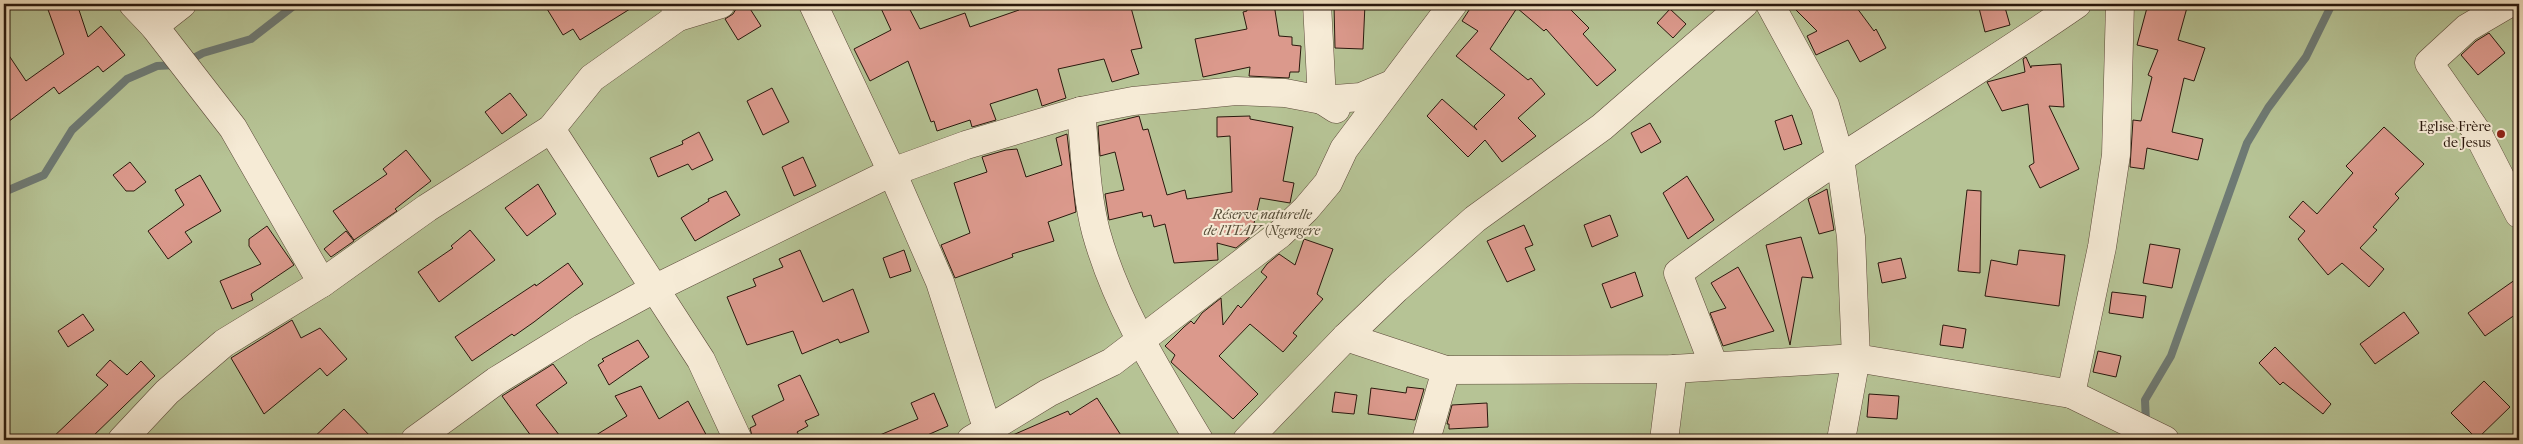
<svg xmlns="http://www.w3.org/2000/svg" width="2523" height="444" font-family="'IM FELL French Canon',serif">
<rect width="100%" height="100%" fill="#f1e0c0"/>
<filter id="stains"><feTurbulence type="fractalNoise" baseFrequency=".004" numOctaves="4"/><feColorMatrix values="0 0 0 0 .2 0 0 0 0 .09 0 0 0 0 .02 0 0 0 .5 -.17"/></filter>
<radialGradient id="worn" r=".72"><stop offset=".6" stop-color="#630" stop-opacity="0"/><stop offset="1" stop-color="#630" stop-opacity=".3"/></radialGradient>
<!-- green -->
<rect fill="#b6c395" stroke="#706e51" x="4" y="4" width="2515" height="436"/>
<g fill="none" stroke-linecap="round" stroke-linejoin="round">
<!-- stream -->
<g stroke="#6e7a74" stroke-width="8">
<path d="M186,62l17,-9 48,-14 45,-35"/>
<path d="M4,192l40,-17 28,-45 55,-51 30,-13 19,-1"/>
<path d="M2146,423l-1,-23 26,-44 76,-213 21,-35 38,-51 26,-53"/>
</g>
</g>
<!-- building -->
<g fill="#db998c" stroke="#2a180d">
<path d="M46,4h31l11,33 13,-11 24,29 -22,17 -5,-6 -39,28 -5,-7 -50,38v-77l22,33 38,-27z"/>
<path d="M544,4h94l-58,36 -7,-11 -10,6z"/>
<path d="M739,4h8l14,22 -23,14 -13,-21 8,-5z"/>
<path d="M879,4h28l13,25 45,-16 5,14 49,-17 -2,-6h113l12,44 -11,2 8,24 -27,8 -8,-23 -46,10 8,29 -24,8 -5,-17 -47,15 6,16 -24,7 -2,-7 -33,11 -3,-10 -3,1 -23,-61 -38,20 -16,-32 37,-19z"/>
<path d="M1246,4h28l5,32 13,1v8l9,1 -2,26h-9l-1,6 -40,-2 1,-9 -47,10 -8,-38 52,-10 -4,-17 4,-1z"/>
<path d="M1334,4h31l-2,45 -28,-1z"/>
<path d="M1473,4h92l24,24 -6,6 33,36 -19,16 -51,-57 -2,2 -27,-23 -27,41 38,31 3,-2 14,16 -27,24 18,18 -34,26 -17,-22 -17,17 -41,-41 15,-17 35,31 -3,-4 31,-31 -49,-39 22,-25 -16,-10z"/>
<path d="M1790,4h64l20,27 2,-2 10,19 -26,14 -12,-22 -32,15 -9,-19 10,-5z"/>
<path d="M1997,4h7l6,21 -25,7 -6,-24z"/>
<path d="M2148,4h40l-10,36 27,8 -11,33 -10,-3 -12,54 31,7 -5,21 -51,-12 -3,21 -14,-2 3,-47 8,1 11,-44 -4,-2 10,-25 -21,-5z"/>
<path d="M1670,9l16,15 -13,14 -16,-15z"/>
<path d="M2489,33l16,20 -27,22 -17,-20 15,-14z"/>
<path d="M2026,57l5,11v-2l30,-2 3,43 -15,-1 30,63 -39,19 -11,-22 5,-3 -6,-59 -26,7 -15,-29 38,-10 -2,-13z"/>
<path d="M772,88l17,34 -26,13 -16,-34z"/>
<path d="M510,93l17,22 -25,19 -17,-22z"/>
<path d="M1792,115l10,29 -18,6 -9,-29z"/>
<path d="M1139,116l4,14 5,-1 19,66 18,-5 2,9 45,-7 -2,-56 -13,1v-20l33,-1v3l43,8 -10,54 11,2 -4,20 -30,-5 -9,38 -15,12 -19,-5 1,17 -44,3 -9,-39 -11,3 -3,-12 -8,2 -1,-5 -33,8 -4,-26 19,-4 -9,-38 -15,4 -2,-30z"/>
<path d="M1650,123l11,19 -20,11 -10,-20z"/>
<path d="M2384,127l40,37 -29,30 4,4 -26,29 4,3 -17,18 24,21 -15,18 -27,-24 -14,12 -30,-36 7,-8 -16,-14 14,-16 14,13 36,-41 -7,-7z"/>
<path d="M699,132l14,28 -21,10 -4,-6 -30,13 -8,-19 33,-14 -1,-3z"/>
<path d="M1067,134l9,78 -28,10 6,19 -42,13 1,3 -58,21 -14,-33 29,-12 -16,-50 33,-11 -5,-15 24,-7 11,-1 9,28 36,-12 -6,-27z"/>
<path d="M406,150l25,31 -36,28 2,2 -43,29 -21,-29 54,-37 -4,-5z"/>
<path d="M803,157l13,29 -22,10 -12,-29z"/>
<path d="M130,162l16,20 -12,9h-8l-13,-16z"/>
<path d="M200,175l21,36 -36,21 7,10 -24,17 -20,-28 36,-26 -9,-15z"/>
<path d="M1687,176l27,44 -26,19 -25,-46z"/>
<path d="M538,184l18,30 -29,22 -22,-28z"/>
<path d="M1827,189l7,41 -15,4 -11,-35z"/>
<path d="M1967,190l14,1 -1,82 -22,-2z"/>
<path d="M726,191l14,24 -45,26 -14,-23 28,-17 -1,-2z"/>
<path d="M1610,215l8,21 -26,11 -8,-22z"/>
<path d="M1524,225l9,20 -8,3 10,22 -28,12 -20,-41z"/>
<path d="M267,226l27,39 -43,29 2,6 -21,9 -12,-28 41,-17 -12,-18v-7z"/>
<path d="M470,230l25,30 -56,42 -21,-30 35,-24 -2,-2z"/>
<path d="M346,231l8,10 -23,16 -7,-8z"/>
<path d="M1801,237l12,41 -11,-1 -12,68 -24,-100z"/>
<path d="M1304,239l29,10 -16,45 6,5 -30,34 4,3 -14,16 -33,-28 -31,32 39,38 -25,25 -62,-57 4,-7 -10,-9 19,-19 7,-6 3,3 8,-11 19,-15 2,27 15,-20 3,3 26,-31 -6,-5 6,-8 12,-10 16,11z"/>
<path d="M2150,244l30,5 -8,39 -29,-5z"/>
<path d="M800,250l23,52 30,-13 16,43 -29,11 -2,-4 -36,15 -9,-23 -46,14 -20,-48 29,-11 -3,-7 30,-12 -4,-8z"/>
<path d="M904,250l7,21 -21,7 -7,-20z"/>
<path d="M2019,250l46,5 -6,51 -74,-10 6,-36 26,5z"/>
<path d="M1901,258l5,20 -24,5 -4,-20z"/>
<path d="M568,263l15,21 -49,38 -20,14 -2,-2 -40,27 -17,-24 80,-53 1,2z"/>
<path d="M1738,267l36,64 -51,15 -13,-33 16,-5 -15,-25z"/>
<path d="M1635,272l8,24 -32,12 -9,-24z"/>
<path d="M2519,277v35l-34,24 -17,-23z"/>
<path d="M2112,292l34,4 -3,22 -34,-5z"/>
<path d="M2404,312l15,21 -44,31 -15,-20z"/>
<path d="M83,314l11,16 -26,17 -10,-16z"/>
<path d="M292,320l9,18 19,-10 27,31 -20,17 -7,-8 -56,46 -33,-56z"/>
<path d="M1943,325l23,4 -3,19 -23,-3z"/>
<path d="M638,340l11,17 -40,28 -11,-20 6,-4 -2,-2z"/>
<path d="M2275,347l56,57 -8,10 -40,-32 -3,3 -21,-22z"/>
<path d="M2098,351l23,5 -5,21 -23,-5z"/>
<path d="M110,360l17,15 14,-14 14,15 -66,64h-39l58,-55 -12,-10z"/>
<path d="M553,364l14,19 -31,22 27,35h-29l-32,-44z"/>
<path d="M800,375l19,40 -14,6 3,5 -11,6 5,8h-49l-3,-12 6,-3 -4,-9 32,-16 -6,-15z"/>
<path d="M2484,381l26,26 -33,32 -26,-26z"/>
<path d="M641,386l18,33 29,-18 21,39h-121l39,-24 -12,-20z"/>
<path d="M1407,387l17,2 -9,31 -47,-6 3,-26 35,5z"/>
<path d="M1335,392l22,3 -3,19 -22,-2z"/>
<path d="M934,393l14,33 -32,14h-48l50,-21 -7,-16z"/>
<path d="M1869,394l30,2 -2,23 -30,-2z"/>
<path d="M1097,398l27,42h-118v-2l62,-27 2,4z"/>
<path d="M1487,403l1,24 -39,2v-5h-2l5,-19z"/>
<path d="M344,409l30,31h-63z"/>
</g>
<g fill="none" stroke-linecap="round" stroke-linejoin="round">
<defs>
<g id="minor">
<path d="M133,4l21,22 79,102 89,155"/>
<path d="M813,4l79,168 48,110 51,158"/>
<path d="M1317,4l5,96 14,9"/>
<path d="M1770,4l55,101 15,53 11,79 5,121 -15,82"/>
<path d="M2508,4l-41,24 -38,35 48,69 42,82"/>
<path d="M154,26l28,-22"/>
<path d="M1081,111c4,40 5,83 15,121 21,76 63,141 103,208"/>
<path d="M551,129l150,231 37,80"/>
<path d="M1346,337l100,33 227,-1 183,-11 215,36 94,46"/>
<path d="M1714,366l-36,-93c53,-39 106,-78 161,-114 80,-52 160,-101 238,-155"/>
<path d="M2071,394l31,-147 14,-92 4,-151"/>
<path d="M122,440l45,-48 57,-49 98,-60 105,-75 124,-79 41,-51 86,-61"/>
<path d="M415,440l81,-59 86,-53 74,-40 236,-116 74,-27 115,-34 52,-10 103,-10 49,2 37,7 39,-3 29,-12"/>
<path d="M971,440l77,-47 64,-31 168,-128 26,-25 22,-26 16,-34 109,-145"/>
<path d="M1426,440l20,-70"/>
<path d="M1664,440l9,-71"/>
</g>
<g id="tertiary">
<path d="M674,4l4,13 43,-13"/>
<path d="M1247,440l99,-103 50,-48 79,-70 127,-92 142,-123"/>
</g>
</defs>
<!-- minor casing -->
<use href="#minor" stroke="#5c4a3a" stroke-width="29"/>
<!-- tertiary casing -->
<use href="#tertiary" stroke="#5c4a3a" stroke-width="29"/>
<!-- minor -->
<use href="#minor" stroke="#f6ebd6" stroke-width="28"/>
<!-- tertiary -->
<use href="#tertiary" stroke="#f6ebd6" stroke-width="28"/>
</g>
<!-- markers -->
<circle fill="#8f2418" stroke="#f6ebd6" stroke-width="2" cx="2501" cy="134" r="5"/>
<g text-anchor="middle" stroke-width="4" stroke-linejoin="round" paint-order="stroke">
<!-- poi labels -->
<g font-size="14" fill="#2a180d" stroke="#f6ebd6" text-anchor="end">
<text x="2491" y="131">Eglise Frère<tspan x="2491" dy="16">de Jesus</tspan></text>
</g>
<!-- park labels -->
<g font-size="14" font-style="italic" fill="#544b36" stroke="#f6ebd6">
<text x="1262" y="219">Réserve naturelle<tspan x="1262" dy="16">de l'ITAV (Ngengere</tspan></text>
</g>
</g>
<!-- margin -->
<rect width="2523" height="444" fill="none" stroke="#f1e0c0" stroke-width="20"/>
<rect x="5" y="5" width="2513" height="434" fill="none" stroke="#2a180d" stroke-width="2.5"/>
<rect x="10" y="10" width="2503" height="424" fill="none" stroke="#2a180d"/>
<rect width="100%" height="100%" filter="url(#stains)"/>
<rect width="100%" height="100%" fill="url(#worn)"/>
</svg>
